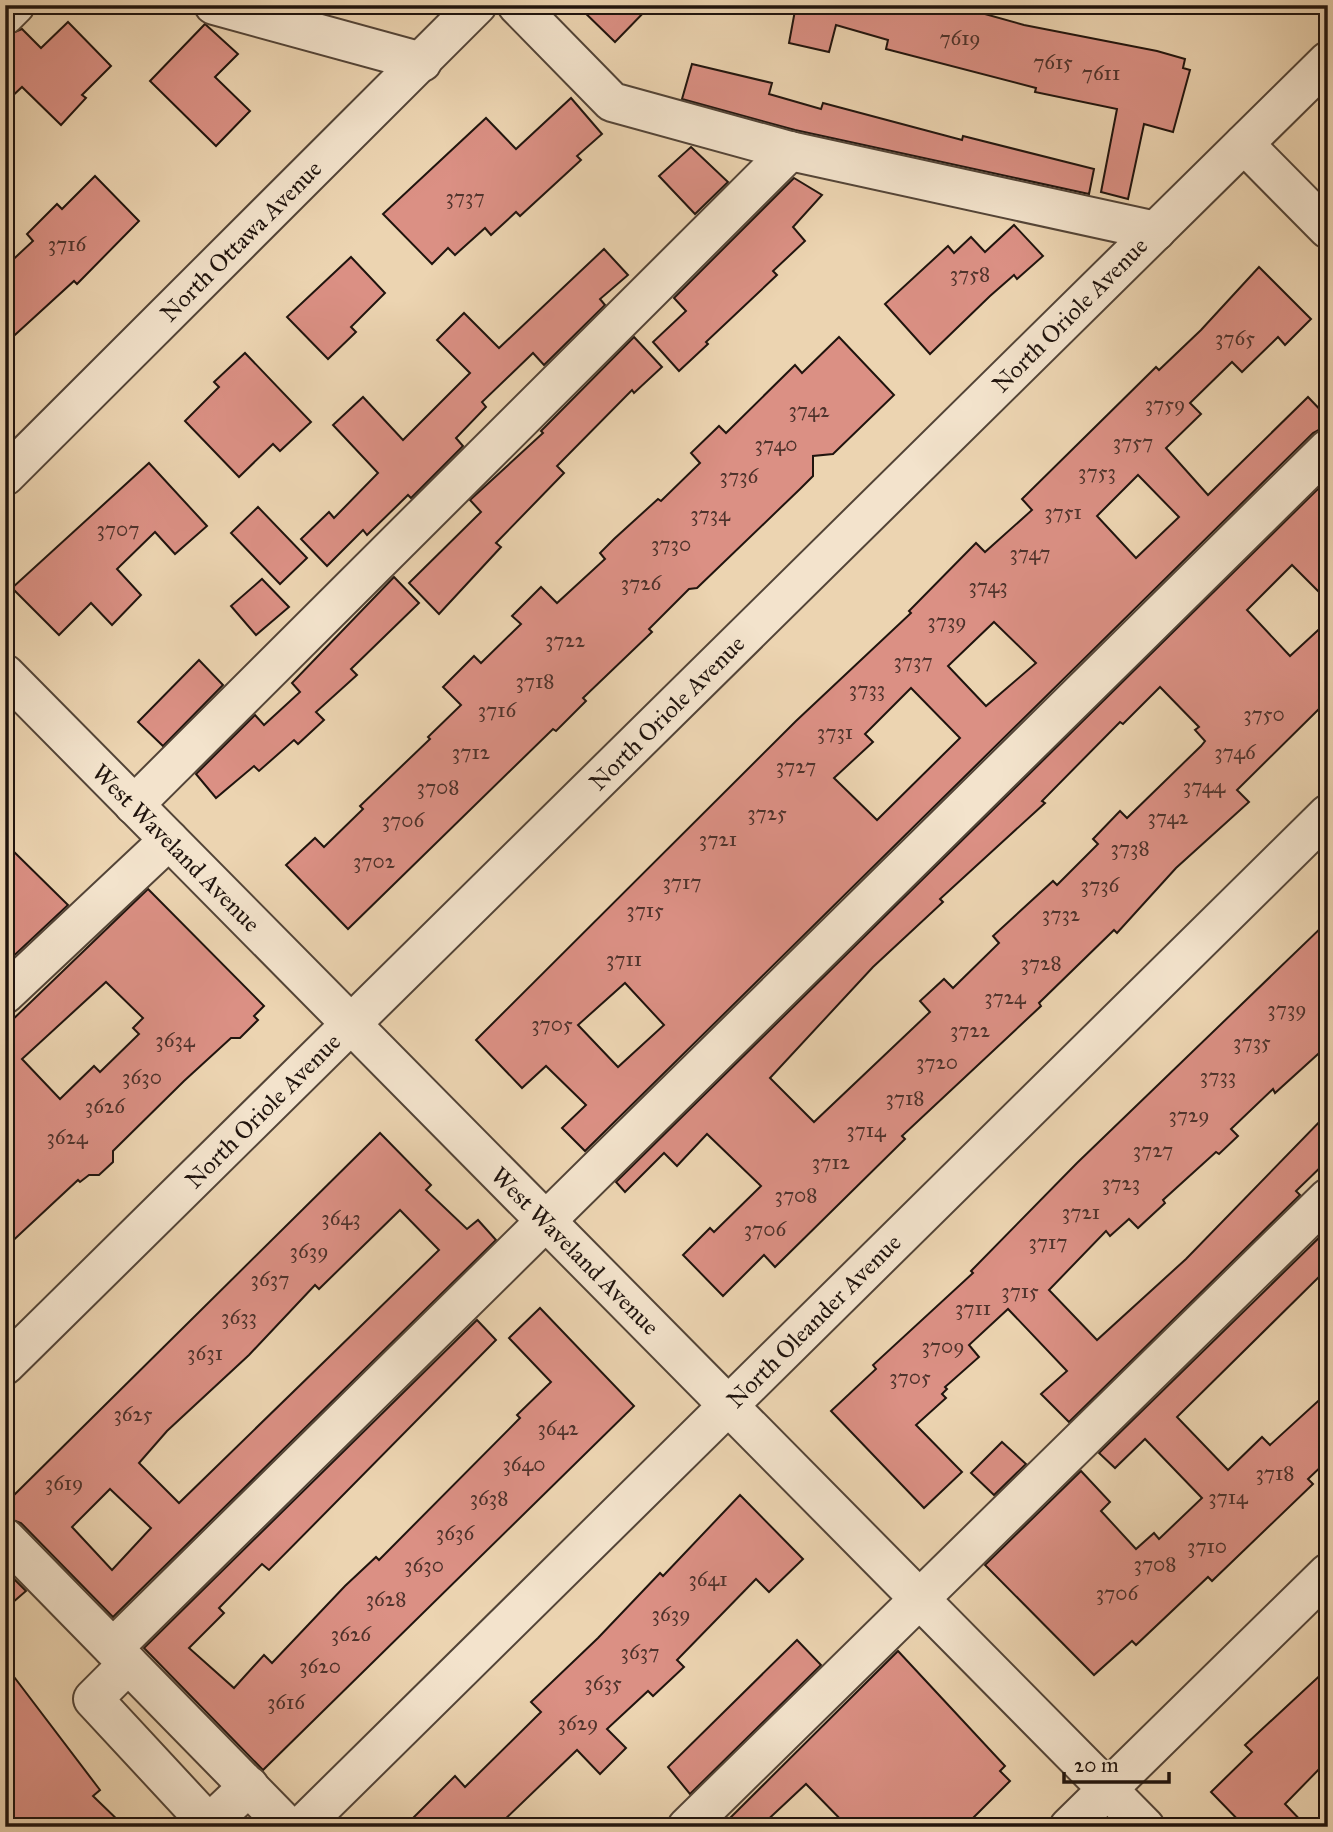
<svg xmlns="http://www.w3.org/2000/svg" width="1333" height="1832" font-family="'IM FELL Great Primer',serif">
<rect width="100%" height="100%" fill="#ecd4b1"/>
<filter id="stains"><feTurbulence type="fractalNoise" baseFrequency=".00286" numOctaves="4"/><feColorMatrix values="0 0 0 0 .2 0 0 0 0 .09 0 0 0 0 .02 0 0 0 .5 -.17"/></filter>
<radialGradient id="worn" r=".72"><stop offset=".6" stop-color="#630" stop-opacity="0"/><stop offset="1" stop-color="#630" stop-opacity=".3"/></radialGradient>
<!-- building -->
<g fill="#db9084" stroke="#20140e" stroke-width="2" fill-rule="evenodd">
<path d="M577,5h74l-36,37z"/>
<path d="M796,5h136l34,8 1,-4 57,16 133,26 28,8 -2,9 7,2 -17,62 -29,-8 -16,75 -27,-7 16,-83 -82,-17 1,-4 -150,-39 2,-9 -52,-15 -7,27 -40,-9z"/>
<path d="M68,22l43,44 -29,29 4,3 -25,27 -39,-38 -17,16v-67l17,-7 19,19z"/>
<path d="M205,24l33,30 -23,23 35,34 -34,35 -66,-65z"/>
<path d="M692,64l80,19 -3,11 52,15 2,-6 139,37 1,-4 131,33 -5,25 -294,-64 -113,-31z"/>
<path d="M571,98l31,36 -25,22 4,4 -61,56 -4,-4 -25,23 -6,-7 -30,27 -7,-7 -16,16 -49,-50 103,-96 30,31z"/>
<path d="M691,147l37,35 -33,32 -36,-38z"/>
<path d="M95,176l44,45 -62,63 -3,-3 -69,63v-77l28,-26 -6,-7 30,-30 5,5z"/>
<path d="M794,178l28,17 -29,32 12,14 -32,30 4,4 -71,67 2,2 -29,27 -26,-29 33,-31 -12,-13z"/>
<path d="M1014,225l29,31 -26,23 -3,-4 -24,21 -60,58 -45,-50 63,-58 6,7 17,-16 14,15z"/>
<path d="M604,249l24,26 -28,24 5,6 -61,60 -11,-12 -51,49 4,5 -30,31 7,8 -52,52 -3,-3 -41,40 -4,-5 -36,36 -26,-27 28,-27 5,6 44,-45 -45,-48 30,-28 40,43 67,-67 -33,-33 27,-27 35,35z"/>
<path d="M351,257l34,36 -34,34 5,5 -28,27 -41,-42z"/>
<path d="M1259,267l52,52 -26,26 -7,-8 -36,35 -10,-10 -42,41 11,11 -35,34 42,47 100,-98 20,21v7l-15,8 -728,718 -23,-23 24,-23 -40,-39 -24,22 -46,-48 320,-319 115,-108 -2,-2 67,-68 9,9 47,-42 -10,-11 134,-132 3,3 42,-40zM1138,475l41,42 -43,41 -39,-42zM994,622l42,41 -50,43 -38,-40zM911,688l49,50 -83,82 -43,-42 39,-36 -8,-8zM625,983l39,42 -46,42 -40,-42z"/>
<path d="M634,337l28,30 -28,26 -2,-3 -75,76 7,7 -68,70 5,4 -62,67 -30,-31 72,-71 -11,-12 73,-67 -2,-2z"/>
<path d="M839,337l55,58 -61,59 -20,2v20l-13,13 -103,99 -8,1 -40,40 3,3 -69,66 3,3 -30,30 -3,-2 -205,200 -62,-64 29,-27 9,9 39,-38 -3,-3 70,-67 -2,-2 33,-32 -18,-18 31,-31 7,7 40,-39 -9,-8 29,-29 16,16 48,-44 -5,-6 14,-14 44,-40 3,2 39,-38 -9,-10 28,-27 7,7 69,-68 7,8z"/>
<path d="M245,353l66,69 -31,29 -7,-7 -34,33 -54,-56 34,-34 -5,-5z"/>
<path d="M149,463l58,63 -32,28 -20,-22 -38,37 24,26 -29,30 -21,-22 -32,32 -47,-47z"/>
<path d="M1326,481l2,120 -36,-36 -45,45 43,46 38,-35v79l-91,90 12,12 -73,66 -59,65 -3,-3 -75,73 2,3 -139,130 3,3 -130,128 -11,-12 -41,41 -40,-41 27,-27 4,4 47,-46 -54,-52 -30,32 -13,-13 -39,39 -9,-10zM1160,687l39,40 -4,3 10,11 -4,5 -74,72 -7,-7 -27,28 5,5 -41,41 -4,-4 -60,55 6,7 -46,45 -9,-9 -24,22 10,11 -116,110 -44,-44 103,-111 70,-65 -3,-3 105,-96 -3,-2 78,-79 3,2z"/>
<path d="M258,507l49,51 -27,26 -49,-51z"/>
<path d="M394,577l25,26 -68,66 6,6 -41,37 8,8 -26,24 -4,-4 -35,31 -5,-5 -38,32 -20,-24 59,-59 9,10 36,-33 -8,-9z"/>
<path d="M262,579l27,28 -33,28 -25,-29z"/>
<path d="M199,660l24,25 -60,61 -25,-24z"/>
<path d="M5,843l63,62 -63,59z"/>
<path d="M148,889l116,117 -10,10 4,4 -18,18h-9l-47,43 -71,70v11l-14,13h-10l-9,7 -2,-2 -73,68v-221zM106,982l37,36 -10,10 6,6 -39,38 -6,-6 -34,33 -38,-40z"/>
<path d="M1328,921v124l-53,48 -2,-4 -42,40 7,7 -19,18 -3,-2 -53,48 2,3 -27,25 -9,-9 -19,17 -4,-5 -57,59 48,50 89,-81 142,-146v47l-32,31 4,4 -231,227 -28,-28 26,-23 -59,-62 -39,36 10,12 -34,30 2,2 -5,5 4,4 -30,27 46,47 -38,36 -93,-97 45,-42 -3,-4 100,-92 -2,-2 106,-108z"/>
<path d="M380,1133l51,52 -5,5 41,39 11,-9 18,20 -383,377 -92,-94 -16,-6v-13zM400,1210l39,40 -260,253 -40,-40 28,-32 82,-76 66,-70 4,4zM110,1489l41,39 -39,42 -40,-43z"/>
<path d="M1328,1229v39l-151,149 51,53 34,-33 8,8 58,-53v68l-20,19 5,5 -101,97 -4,-4 -72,68 -4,-4 -38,34 -109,-110 96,-94 29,31 -9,9 35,38 18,-16 5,6 43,-41 -57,-59 -30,29 -16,-15z"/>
<path d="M540,1308l94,98 -371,364 -119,-122 333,-328 19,20 -227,230 -7,-6 -43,44 5,5 -35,35 45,40 30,-33 8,8 73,-77 31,-29 3,3 141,-142 -3,-3 34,-33 -42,-44z"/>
<path d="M1002,1442l24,22 -32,31 -23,-22z"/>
<path d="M740,1495l63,64 -34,33 -13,-13 -79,81 7,7 -31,29 -5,-5 -41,38 19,19 -26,26 -23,-24 -80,77h-93l51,-51 10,11 76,-75 -10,-10 67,-64 62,-65 3,3z"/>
<path d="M5,1570l21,21 -21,18z"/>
<path d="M797,1640l24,25 -131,129 -22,-27z"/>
<path d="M898,1651l107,115 -5,5 10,10 -46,46h-116l-42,-43 -46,43h-39z"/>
<path d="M5,1665l95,125 -7,6 32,31h-120z"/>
<path d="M1328,1668v92l-43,44 22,23h-62l-34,-35 41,-40 -7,-7z"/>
</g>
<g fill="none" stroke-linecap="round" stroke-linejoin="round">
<defs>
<g id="minor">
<path d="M214,5l208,57"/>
<path d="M517,5l95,97 178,49 366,80"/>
<path d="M5,15l10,-10"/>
<path d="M1244,144l84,85"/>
<path d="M5,476l472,-471"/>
<path d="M5,674l1140,1153"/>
<path d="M134,805l656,-654"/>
<path d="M5,994l164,-154"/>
<path d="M5,1365l1323,-1304"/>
<path d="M5,1538l283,289"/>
<path d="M113,1648l1215,-1199"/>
<path d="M128,1664l-35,35 116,125 40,-38"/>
<path d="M301,1827l1027,-1013"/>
<path d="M687,1827l641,-629"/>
<path d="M1069,1827l259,-254"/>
</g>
</defs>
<!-- minor casing -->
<use href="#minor" stroke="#534437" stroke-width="42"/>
<!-- minor -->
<use href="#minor" stroke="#f3e3cc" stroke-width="38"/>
</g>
<g text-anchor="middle" stroke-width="5" stroke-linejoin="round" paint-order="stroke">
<!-- number labels -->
<g font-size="21" fill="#4f332c">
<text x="960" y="45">7619</text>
<text x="1053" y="69">7615</text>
<text x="1101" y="80">7611</text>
<text x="465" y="204">3737</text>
<text x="67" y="251">3716</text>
<text x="970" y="281">3758</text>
<text x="1235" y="345">3765</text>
<text x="1165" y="411">3759</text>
<text x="809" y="417">3742</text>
<text x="1133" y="449">3757</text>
<text x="776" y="451">3740</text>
<text x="1097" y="479">3753</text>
<text x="739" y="483">3736</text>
<text x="1063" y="519">3751</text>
<text x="710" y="521">3734</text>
<text x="118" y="536">3707</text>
<text x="671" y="551">3730</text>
<text x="1030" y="560">3747</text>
<text x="641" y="590">3726</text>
<text x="988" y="593">3743</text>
<text x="947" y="628">3739</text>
<text x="565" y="647">3722</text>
<text x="913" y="668">3737</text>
<text x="535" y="688">3718</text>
<text x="867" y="696">3733</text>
<text x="497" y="717">3716</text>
<text x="1264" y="721">3750</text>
<text x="835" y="739">3731</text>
<text x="471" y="759">3712</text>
<text x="1235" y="759">3746</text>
<text x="796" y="773">3727</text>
<text x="1204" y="793">3744</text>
<text x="438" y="794">3708</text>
<text x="767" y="820">3725</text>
<text x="1168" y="824">3742</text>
<text x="403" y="827">3706</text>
<text x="718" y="846">3721</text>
<text x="1130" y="855">3738</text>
<text x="374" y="868">3702</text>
<text x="682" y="889">3717</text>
<text x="1100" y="892">3736</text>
<text x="645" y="917">3715</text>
<text x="1061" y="921">3732</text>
<text x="624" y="966">3711</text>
<text x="1041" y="970">3728</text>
<text x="1005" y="1004">3724</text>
<text x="1287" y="1016">3739</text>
<text x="552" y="1031">3705</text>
<text x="970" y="1037">3722</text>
<text x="175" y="1047">3634</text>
<text x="1252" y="1049">3735</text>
<text x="937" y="1069">3720</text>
<text x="1218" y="1083">3733</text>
<text x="142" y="1084">3630</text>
<text x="905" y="1105">3718</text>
<text x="105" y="1113">3626</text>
<text x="1189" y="1122">3729</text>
<text x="866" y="1137">3714</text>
<text x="67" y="1144">3624</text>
<text x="1153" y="1157">3727</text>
<text x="831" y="1169">3712</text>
<text x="1121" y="1190">3723</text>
<text x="796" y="1202">3708</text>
<text x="1081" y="1219">3721</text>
<text x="341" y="1225">3643</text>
<text x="765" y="1236">3706</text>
<text x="1048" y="1249">3717</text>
<text x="309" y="1258">3639</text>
<text x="270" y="1286">3637</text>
<text x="1020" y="1298">3715</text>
<text x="973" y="1315">3711</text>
<text x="239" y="1324">3633</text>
<text x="943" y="1353">3709</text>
<text x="205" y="1360">3631</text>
<text x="910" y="1384">3705</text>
<text x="133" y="1421">3625</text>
<text x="558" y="1435">3642</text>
<text x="524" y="1471">3640</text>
<text x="1275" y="1480">3718</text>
<text x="64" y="1490">3619</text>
<text x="1228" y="1504">3714</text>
<text x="489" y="1505">3638</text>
<text x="455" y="1540">3636</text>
<text x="1207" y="1553">3710</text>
<text x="1155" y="1571">3708</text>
<text x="424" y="1572">3630</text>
<text x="708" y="1586">3641</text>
<text x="1117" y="1600">3706</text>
<text x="386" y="1606">3628</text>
<text x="671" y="1621">3639</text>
<text x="351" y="1641">3626</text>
<text x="640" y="1659">3637</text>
<text x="320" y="1673">3620</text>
<text x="603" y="1690">3635</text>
<text x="286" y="1709">3616</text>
<text x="578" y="1730">3629</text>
</g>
<!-- street labels -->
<g font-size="24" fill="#20140e" stroke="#f3e3cc">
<text transform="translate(241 241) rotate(-45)" y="8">North Ottawa Avenue</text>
<text transform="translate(1070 315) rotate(-45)" y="8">North Oriole Avenue</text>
<text transform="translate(667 713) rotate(-45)" y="8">North Oriole Avenue</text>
<text transform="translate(176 848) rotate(45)" y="8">West Waveland Avenue</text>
<text transform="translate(263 1111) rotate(-45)" y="8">North Oriole Avenue</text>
<text transform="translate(575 1251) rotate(45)" y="8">West Waveland Avenue</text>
<text transform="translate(814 1321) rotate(-45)" y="8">North Oleander Avenue</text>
</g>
</g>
<!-- margin -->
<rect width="1333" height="1832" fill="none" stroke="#ecd4b1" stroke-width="28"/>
<rect x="7" y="7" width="1319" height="1818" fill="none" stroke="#20140e" stroke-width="3.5"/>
<rect x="14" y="14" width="1305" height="1804" fill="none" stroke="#20140e" stroke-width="2"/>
<!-- scale -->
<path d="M1064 1772v10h105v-10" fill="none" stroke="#20140e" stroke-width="3.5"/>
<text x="1074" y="1772" font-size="21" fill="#20140e" stroke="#f3e3cc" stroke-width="5" paint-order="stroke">20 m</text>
<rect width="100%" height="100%" filter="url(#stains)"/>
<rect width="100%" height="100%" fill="url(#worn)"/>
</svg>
